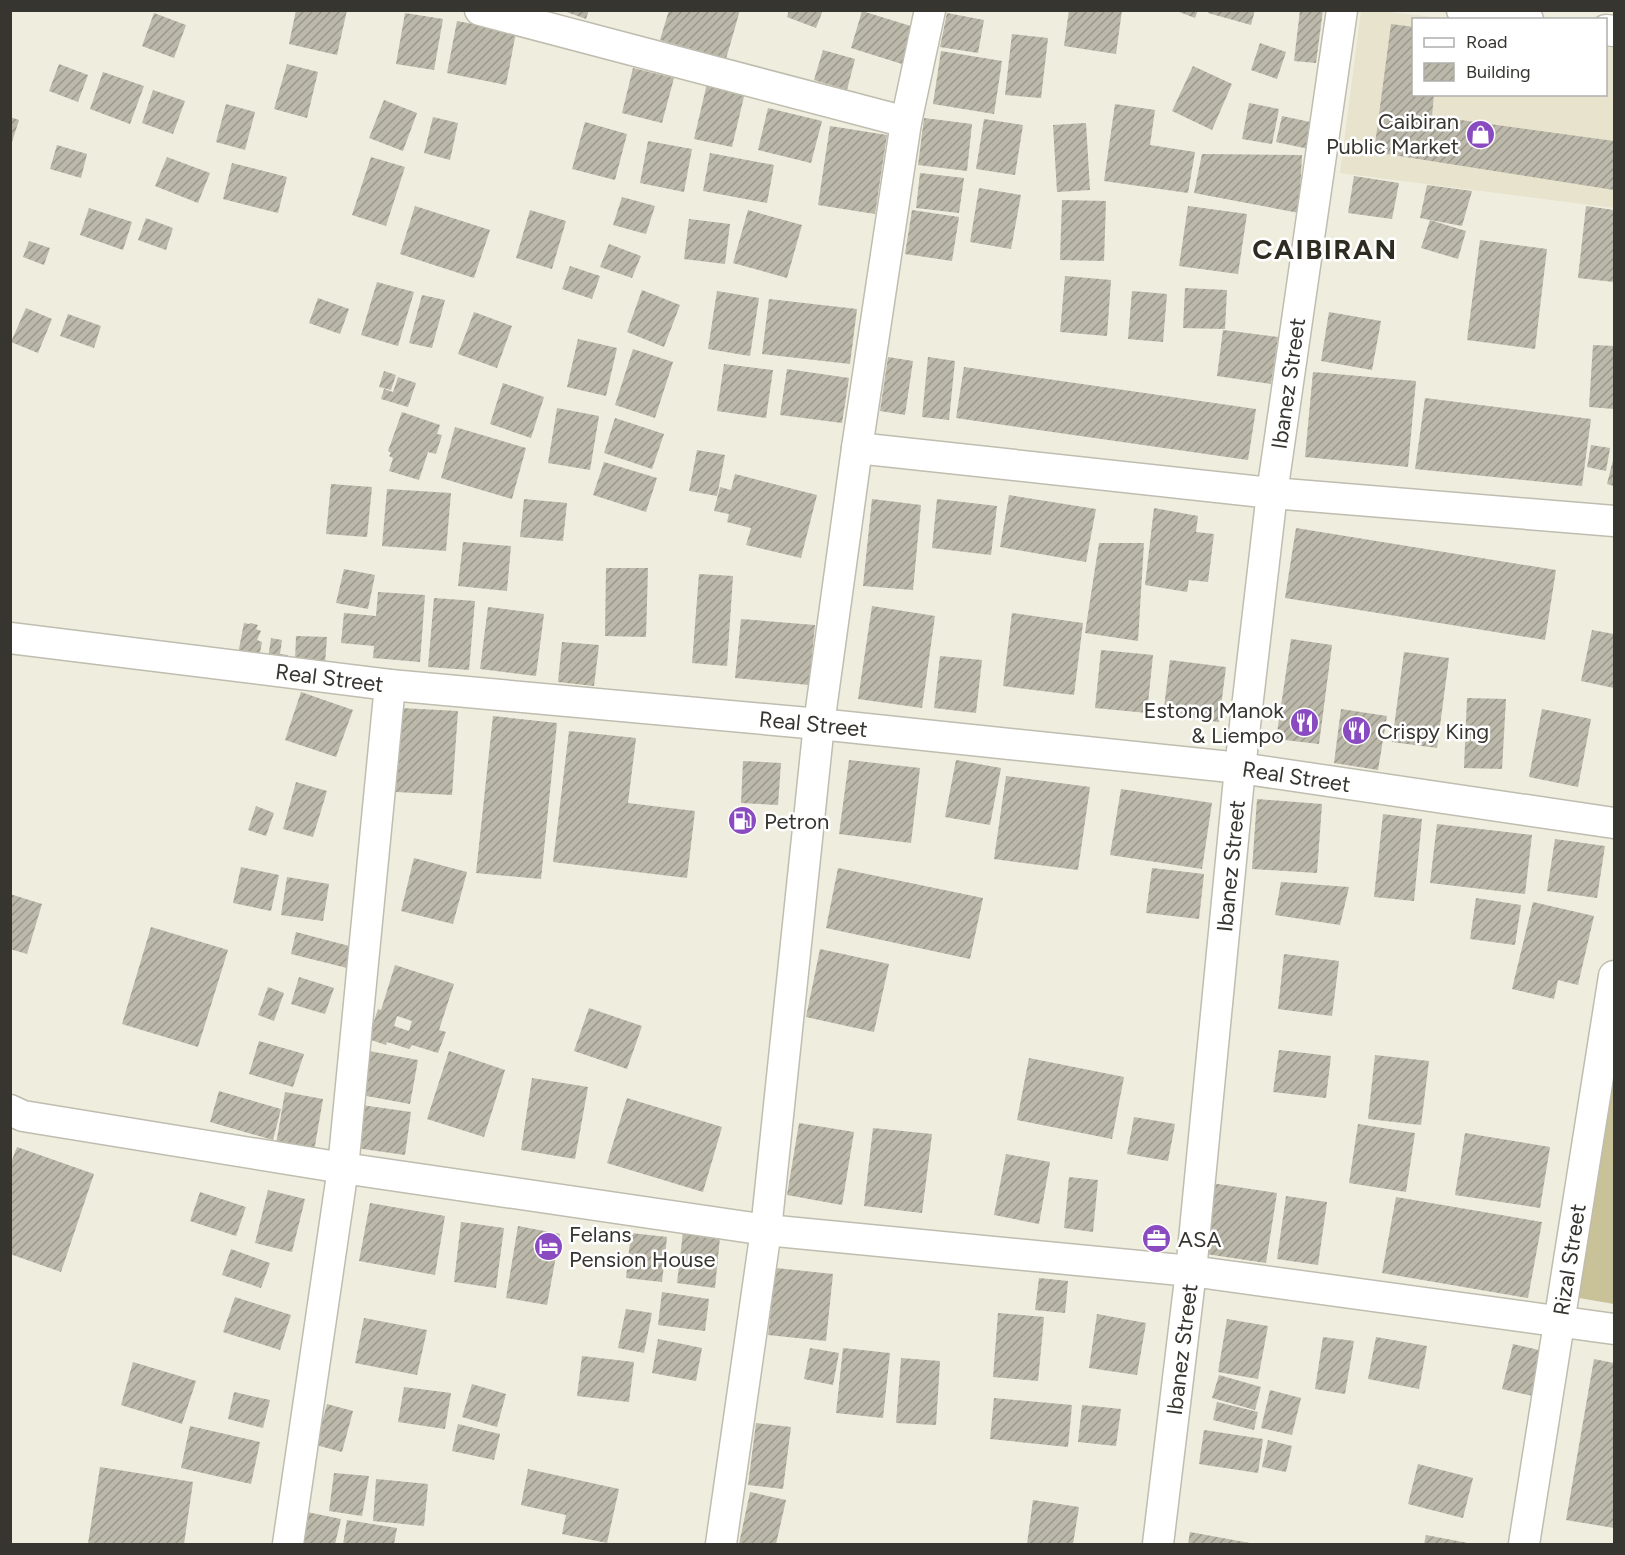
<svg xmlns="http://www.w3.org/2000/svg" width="1625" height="1555" font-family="Figtree,sans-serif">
<defs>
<pattern id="building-hatch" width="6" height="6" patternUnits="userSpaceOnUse" patternTransform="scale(1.5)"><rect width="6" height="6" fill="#bcb9ab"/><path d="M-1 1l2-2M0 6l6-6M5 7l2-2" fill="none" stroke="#9a978c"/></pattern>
</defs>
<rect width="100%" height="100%" fill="#efedde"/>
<!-- built -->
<path fill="#e7e3cd" d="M1361,11h19l71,8 -37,1v74h192v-55l8,1v168l-274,-35z"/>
<!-- pitch -->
<path fill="#c9c198" d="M1614,1060v244l-35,-6z"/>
<!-- building -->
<g fill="url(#building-hatch)" fill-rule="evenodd">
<path d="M296,10h51l-10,45 -48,-11z"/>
<path d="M561,10h28l-3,9z"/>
<path d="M669,10h71l-14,49 -66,-19z"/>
<path d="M789,10h34l-7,18 -29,-11z"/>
<path d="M1069,10h53l-6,44 -52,-8z"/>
<path d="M1174,10h24l-3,8z"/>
<path d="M1208,10h47l-4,15 -43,-12z"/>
<path d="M1300,10h23l-7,53 -22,-2z"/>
<path d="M862,11l52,16 -12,37 -51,-16z"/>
<path d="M154,13l32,12 -12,33 -32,-12z"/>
<path d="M405,13l38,6 -9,51 -38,-6z"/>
<path d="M947,13l37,7 -6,33 -38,-6z"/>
<path d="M457,21l59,11 -10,53 -59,-12z"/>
<path d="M1391,24l23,3v67h20l-2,22 182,25v49l-240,-38z"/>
<path d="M1012,34l36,4 -7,60 -36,-3z"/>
<path d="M1260,43l26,9 -9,27 -26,-9z"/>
<path d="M823,50l32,9 -8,31 -33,-10z"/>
<path d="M941,51l61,10 -8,53 -61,-10z"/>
<path d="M59,64l29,11 -10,27 -29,-11z"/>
<path d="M287,64l31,8 -11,46 -33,-9z"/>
<path d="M1193,66l39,18 -20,46 -40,-19z"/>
<path d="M633,68l41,10 -12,45 -40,-10z"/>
<path d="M103,72l41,14 -14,38 -40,-15z"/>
<path d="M708,79l38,9 -14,59 -38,-8z"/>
<path d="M153,90l32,11 -12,33 -31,-11z"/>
<path d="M384,100l33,13 -14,38 -34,-13z"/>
<path d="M1249,103l30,6 -7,35 -30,-5z"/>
<path d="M226,104l29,8 -10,38 -29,-8z"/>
<path d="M1115,104l40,6 -5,35 45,7 -7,41 -84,-12z"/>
<path d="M768,108l54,13 -11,42 -53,-13z"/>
<path d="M1282,116l33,7 -6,26 -33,-7z"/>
<path d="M10,117l9,3 -8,25h-1z"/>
<path d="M433,117l25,6 -8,37 -26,-7z"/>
<path d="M924,118l48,6 -5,47 -49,-6z"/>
<path d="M984,119l39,6 -8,50 -39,-6z"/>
<path d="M585,122l42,12 -12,46 -43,-11z"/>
<path d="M1086,123l4,67 -33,2 -4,-67z"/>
<path d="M830,126l57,9 -12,79 -57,-9z"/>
<path d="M648,141l44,8 -8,43 -44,-9z"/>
<path d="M57,145l30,9 -6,24 -31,-9z"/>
<path d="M710,153l64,12 -7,38 -64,-12z"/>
<path d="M1202,154l100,1 -3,58 -105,-20z"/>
<path d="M167,157l43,16 -12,30 -43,-17z"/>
<path d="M371,157l34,10 -19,59 -34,-11z"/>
<path d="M232,163l55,14 -9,36 -55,-14z"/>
<path d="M920,173l44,5 -5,35 -43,-5z"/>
<path d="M1354,176l45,7 -7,36 -44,-6z"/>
<path d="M1427,185l45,6 -10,35 -42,-8z"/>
<path d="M979,188l42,7 -10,54 -41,-7z"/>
<path d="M622,197l33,9 -9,28 -33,-9z"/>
<path d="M1062,200l44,1 -2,60 -44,-1z"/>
<path d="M415,206l75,24 -16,48 -74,-24z"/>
<path d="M1188,206l59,8 -9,60 -59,-8z"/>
<path d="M1586,206l28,4v72l-36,-4z"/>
<path d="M89,208l43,14 -9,28 -43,-15z"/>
<path d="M530,210l36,11 -14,48 -36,-11z"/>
<path d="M748,210l54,15 -15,53 -54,-15z"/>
<path d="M912,210l47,7 -7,44 -47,-7z"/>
<path d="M146,218l27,10 -7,22 -28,-10z"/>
<path d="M689,219l41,5 -5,40 -41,-5z"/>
<path d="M1430,220l36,11 -8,28 -37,-11z"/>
<path d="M1480,240l67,9 -12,100 -68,-9z"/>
<path d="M29,241l21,7 -6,17 -21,-8z"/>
<path d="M609,244l32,12 -9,22 -32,-11z"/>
<path d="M570,266l30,10 -8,23 -30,-10z"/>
<path d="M1065,276l46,4 -4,56 -47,-4z"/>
<path d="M377,282l37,10 -16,54 -37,-11z"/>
<path d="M1185,288l42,2 -2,39 -42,-1z"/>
<path d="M642,290l38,15 -16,42 -37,-15z"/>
<path d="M717,291l42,7 -9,58 -42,-7z"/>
<path d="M1132,291l35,3 -4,48 -35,-3z"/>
<path d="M422,295l23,5 -13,48 -23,-5z"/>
<path d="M318,298l31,11 -9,25 -31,-11z"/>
<path d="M769,299l88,10 -7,55 -88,-10z"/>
<path d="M26,308l26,11 -14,34 -27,-11z"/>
<path d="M474,312l38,14 -15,42 -39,-14z"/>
<path d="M1329,312l52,9 -9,49 -51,-9z"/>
<path d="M68,314l33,12 -7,22 -34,-12z"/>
<path d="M1223,330l55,7 -7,47 -54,-8z"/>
<path d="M578,339l39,9 -11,48 -39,-9z"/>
<path d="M1593,345l21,1v63l-25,-2z"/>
<path d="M633,349l40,13 -18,56 -40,-13z"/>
<path d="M888,357l25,4 -8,54 -25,-4z"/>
<path d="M928,357l27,4 -6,59 -27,-3z"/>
<path d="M724,364l49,6 -7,48 -49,-7z"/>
<path d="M964,367l292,42 -8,51 -292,-42z"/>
<path d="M787,369l62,9 -7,45 -62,-8z"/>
<path d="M384,371l12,4 -5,15 -12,-3z"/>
<path d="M1313,372l103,9 -8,86 -103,-10z"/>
<path d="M398,377l18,6 -8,24 -27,-8 3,-10 9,3z"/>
<path d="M503,383l41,14 -13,41 -41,-14z"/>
<path d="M1425,398l166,21 -9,67 -167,-17z"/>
<path d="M557,408l42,8 -9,54 -42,-7z"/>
<path d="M402,412l38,13 -3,9 5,1 -6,19 -8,-2 -9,28 -30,-9 4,-13 -4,-2 2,-3 -3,-2z"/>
<path d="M615,418l49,16 -12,35 -48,-16z"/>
<path d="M455,427l71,21 -14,51 -71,-21z"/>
<path d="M1591,445l19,3 -4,23 -19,-4z"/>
<path d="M697,450l28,5 -8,41 -28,-5z"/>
<path d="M1614,456v30l-7,-2z"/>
<path d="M604,462l53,16 -11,34 -53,-17z"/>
<path d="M735,474l82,21 -16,63 -55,-13 5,-17 -24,-6 2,-8 -15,-3 6,-24 11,3z"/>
<path d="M331,484l41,3 -5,50 -41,-3z"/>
<path d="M387,489l64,4 -5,58 -64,-5z"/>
<path d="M1009,495l87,14 -10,53 -86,-15z"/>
<path d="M524,499l43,4 -4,38 -43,-4z"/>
<path d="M872,499l49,6 -8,85 -50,-4z"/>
<path d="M937,499l60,7 -6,49 -59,-7z"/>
<path d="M1154,508l44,8 -2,16 18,2 -6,48 -19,-2 -2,12 -42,-7z"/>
<path d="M1296,528l260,42 -11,70 -260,-42z"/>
<path d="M463,542l48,4 -4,45 -49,-5z"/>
<path d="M1099,543h45l-6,98 -53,-8z"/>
<path d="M606,568h42l-2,69 -41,-1z"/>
<path d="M344,569l31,6 -7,34 -32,-6z"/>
<path d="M699,574l34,2 -6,90 -35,-3z"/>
<path d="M378,592l47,3 -5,67 -47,-4 1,-12 -33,-3 3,-30 32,3z"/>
<path d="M434,598l41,3 -6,69 -41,-3z"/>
<path d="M872,606l63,10 -13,92 -64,-9z"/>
<path d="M488,607l56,7 -8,62 -56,-7z"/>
<path d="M1012,613l71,10 -9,72 -71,-9z"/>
<path d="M741,619l74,6 -6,60 -74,-7z"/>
<path d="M244,623l5,1 2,-1 7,2 -2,4 5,2 -4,9 5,2 -3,16 -21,-4z"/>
<path d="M1592,630l22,4v54l-33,-7z"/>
<path d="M296,636l31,1 -2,26 -30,-2z"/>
<path d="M271,638l11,2 -2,14 8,1 -1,9 -20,2z"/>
<path d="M1291,639l41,6 -13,99 -43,-5z"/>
<path d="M562,642l37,3 -5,41 -36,-4z"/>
<path d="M1101,650l52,5 -6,58 -52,-5z"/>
<path d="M1404,652l45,6 -12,90 -45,-6z"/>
<path d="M940,656l42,4 -6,53 -42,-5z"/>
<path d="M1170,660l56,7 -7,55 -56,-7z"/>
<path d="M301,692l52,18 -17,47 -51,-17z"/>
<path d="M1467,698l39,1 -4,70 -38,-1z"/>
<path d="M401,708l57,3 -6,84 -56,-3z"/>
<path d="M1341,709l46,7 -9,54 -44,-7z"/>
<path d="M1542,709l49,10 -13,68 -49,-10z"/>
<path d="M493,716l64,7 -16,156 -65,-6z"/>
<path d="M569,731l67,7 -8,65 67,8 -8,67 -134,-16z"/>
<path d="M849,760l71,8 -9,75 -72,-9z"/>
<path d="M956,760l45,8 -11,57 -45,-8z"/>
<path d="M743,761l38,2 -3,42 -37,-2z"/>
<path d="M1006,776l84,11 -12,83 -84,-11z"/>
<path d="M296,782l31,9 -14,46 -30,-8z"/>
<path d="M1121,789l91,14 -10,66 -92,-14z"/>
<path d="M1257,799l65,5 -5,69 -65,-4z"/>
<path d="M256,806l18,7 -8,23 -18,-6z"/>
<path d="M1383,814l39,5 -8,82 -40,-4z"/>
<path d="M1437,824l95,11 -7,59 -95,-11z"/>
<path d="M1555,839l50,7 -8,52 -50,-7z"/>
<path d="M414,858l53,14 -14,52 -52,-13z"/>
<path d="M241,867l38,8 -8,36 -38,-8z"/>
<path d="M838,868l145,30 -13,61 -144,-31z"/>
<path d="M1152,868l52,6 -5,45 -53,-6z"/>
<path d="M287,877l42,7 -6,37 -42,-6z"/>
<path d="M1281,882l68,5 -9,38 -65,-10z"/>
<path d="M10,894l32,10 -15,50 -17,-5z"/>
<path d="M1476,898l45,7 -6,40 -45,-6z"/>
<path d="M1533,902l61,14 -16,69 -20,-5 -4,19 -42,-10z"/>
<path d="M151,927l77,23 -30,97 -76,-23z"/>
<path d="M296,932l57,15 -6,21 -56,-14z"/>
<path d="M820,949l69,15 -15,68 -68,-15z"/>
<path d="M1284,954l55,7 -7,55 -54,-7z"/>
<path d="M395,965l59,19 -15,46 7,2 -8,21 -26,-8 -3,4 -22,-7 -1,3 -18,-6 10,-30 3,1zM397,1016l15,5 -3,10 -15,-5z"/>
<path d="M299,977l35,11 -9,26 -34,-10z"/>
<path d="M268,987l16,6 -10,28 -16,-6z"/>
<path d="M589,1008l53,18 -15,43 -53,-18z"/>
<path d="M259,1041l45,13 -11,33 -44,-13z"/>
<path d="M1279,1050l52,6 -5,42 -53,-6z"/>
<path d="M369,1051l49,9 -8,44 -49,-9z"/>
<path d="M449,1051l56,19 -21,67 -57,-18z"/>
<path d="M1375,1055l54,6 -8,64 -53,-6z"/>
<path d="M1029,1058l95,19 -12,62 -95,-19z"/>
<path d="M532,1078l56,9 -13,72 -54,-9z"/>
<path d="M219,1091l62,18 -8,31 -63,-18z"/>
<path d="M285,1092l38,7 -10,58 -38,-7z"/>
<path d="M627,1098l95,29 -19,65 -96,-29z"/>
<path d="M354,1104l57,8 -6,43 -56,-8z"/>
<path d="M1134,1117l41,7 -7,37 -41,-7z"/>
<path d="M799,1123l55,9 -12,73 -55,-10z"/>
<path d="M1358,1124l57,9 -9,59 -57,-9z"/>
<path d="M873,1128l59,6 -10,79 -58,-7z"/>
<path d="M1465,1133l85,14 -10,61 -85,-13z"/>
<path d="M17,1147l77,27 -33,98 -51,-18v-89z"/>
<path d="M1006,1154l44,8 -11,62 -45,-9z"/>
<path d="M1069,1177l29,3 -5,52 -29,-4z"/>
<path d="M1211,1183l66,10 -11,70 -67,-10z"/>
<path d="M268,1190l37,9 -13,53 -37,-9z"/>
<path d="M200,1192l46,15 -10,29 -46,-15z"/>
<path d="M1286,1196l41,6 -9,63 -41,-6z"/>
<path d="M1396,1197l146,25 -14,76 -146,-25z"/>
<path d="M370,1203l75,13 -10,59 -76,-14z"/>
<path d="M461,1222l43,6 -8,60 -42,-6z"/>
<path d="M518,1226l42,8 -13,71 -41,-7z"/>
<path d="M683,1232l37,5 -5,51 -38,-5z"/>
<path d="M631,1233l36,4 -5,45 -36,-4z"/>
<path d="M231,1249l39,14 -9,25 -39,-13z"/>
<path d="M776,1268l57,6 -7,67 -58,-6z"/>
<path d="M1039,1278l29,3 -3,32 -30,-3z"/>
<path d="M662,1292l47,7 -4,32 -47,-6z"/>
<path d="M235,1297l56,18 -11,35 -57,-18z"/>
<path d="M626,1309l26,4 -8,40 -26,-5z"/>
<path d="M998,1313l46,4 -6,64 -45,-4z"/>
<path d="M1097,1314l49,9 -9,52 -48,-7z"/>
<path d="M364,1318l63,12 -10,45 -62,-12z"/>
<path d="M1227,1319l41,7 -10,53 -40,-7z"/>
<path d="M1323,1337l31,4 -9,53 -30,-5z"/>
<path d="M1376,1337l51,9 -8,43 -51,-10z"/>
<path d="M658,1339l44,9 -6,33 -44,-8z"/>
<path d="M1513,1344l34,8 -10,45 -35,-8z"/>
<path d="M810,1348l29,5 -6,32 -29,-6z"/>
<path d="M843,1348l47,5 -7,65 -47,-5z"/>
<path d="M582,1356l52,6 -5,40 -52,-6z"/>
<path d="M901,1358l39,3 -4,64 -40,-2z"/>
<path d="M1594,1359l20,4v165l-48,-8z"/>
<path d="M133,1362l63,19 -14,43 -61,-19z"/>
<path d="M1219,1375l42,12 -6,23 -43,-12z"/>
<path d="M472,1384l34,10 -9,33 -35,-10z"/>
<path d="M404,1387l47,6 -6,36 -47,-7z"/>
<path d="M1270,1390l31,8 -9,37 -31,-7z"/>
<path d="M234,1392l36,8 -7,28 -35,-9z"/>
<path d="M994,1398l78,7 -4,42 -78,-8z"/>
<path d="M1217,1402l41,10 -4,18 -41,-10z"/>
<path d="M327,1404l26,7 -11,41 -26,-7z"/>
<path d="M1082,1405l39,4 -5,37 -38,-4z"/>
<path d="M756,1423l35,4 -8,62 -35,-4z"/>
<path d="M458,1424l42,10 -6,26 -42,-9z"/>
<path d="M190,1426l70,16 -9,42 -70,-16z"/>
<path d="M1204,1430l59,9 -5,34 -59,-9z"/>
<path d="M1268,1440l24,6 -6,26 -24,-5z"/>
<path d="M1418,1464l55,14 -10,40 -55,-14z"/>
<path d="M100,1467l93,15 -9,62h-96z"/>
<path d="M528,1469l91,20 -12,54 -45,-9 4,-19 -45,-10z"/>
<path d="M334,1473l35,3 -7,40 -33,-5z"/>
<path d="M376,1479l52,5 -4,42 -51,-5z"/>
<path d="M750,1492l36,8 -10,44h-37z"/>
<path d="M1033,1500l46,7 -6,37h-46z"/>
<path d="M302,1511l39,8 -6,25h-40z"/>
<path d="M347,1520l50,8 -3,16h-51z"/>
<path d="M1190,1532l60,11v1h-62z"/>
<path d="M1426,1535l42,8v1h-44z"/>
</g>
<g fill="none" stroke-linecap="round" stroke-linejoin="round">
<defs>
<g id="minor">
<path d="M480,10l426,112"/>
<path d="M1462,10l66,10"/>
<path d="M1606,30l8,1"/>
<path d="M857,448l415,45 342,28"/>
<path id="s1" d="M10,638l380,47 429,39 421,44 374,55"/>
<path d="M10,1110l13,6 320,52 423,62 425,41 423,58"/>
<path d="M288,1544l55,-376 47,-483"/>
<path d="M721,1544l45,-314 53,-506 38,-276 49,-326 24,-112"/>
<path id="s2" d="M1158,1544l33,-273 49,-503 32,-275 70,-483"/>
<path id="s3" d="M1524,1544l90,-568"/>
</g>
</defs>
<!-- minor casing -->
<use href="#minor" stroke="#bfbdaf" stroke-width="33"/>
<!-- minor -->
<use href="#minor" stroke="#fff" stroke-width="30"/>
</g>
<!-- icons -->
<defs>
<symbol id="shop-disc" viewBox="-11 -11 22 22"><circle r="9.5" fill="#8a4bc1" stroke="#fff"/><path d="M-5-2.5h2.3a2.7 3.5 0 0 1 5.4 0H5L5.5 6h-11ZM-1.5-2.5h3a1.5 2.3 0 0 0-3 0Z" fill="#fff"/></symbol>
<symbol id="restaurant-disc" viewBox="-11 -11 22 22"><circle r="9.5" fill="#8a4bc1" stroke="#fff"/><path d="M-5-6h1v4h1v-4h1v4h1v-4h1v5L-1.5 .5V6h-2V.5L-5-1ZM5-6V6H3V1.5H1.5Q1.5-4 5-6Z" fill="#fff"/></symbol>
<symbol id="fuel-disc" viewBox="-11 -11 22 22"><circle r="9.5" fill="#8a4bc1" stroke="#fff"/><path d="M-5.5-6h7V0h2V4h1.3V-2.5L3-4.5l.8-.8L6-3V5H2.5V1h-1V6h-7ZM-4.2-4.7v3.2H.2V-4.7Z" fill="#fff"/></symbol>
<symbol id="office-disc" viewBox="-11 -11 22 22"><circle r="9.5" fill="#8a4bc1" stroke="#fff"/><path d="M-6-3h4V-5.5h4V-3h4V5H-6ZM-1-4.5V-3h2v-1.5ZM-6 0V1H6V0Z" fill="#fff"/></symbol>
<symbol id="hotel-disc" viewBox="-11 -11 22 22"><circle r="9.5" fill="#8a4bc1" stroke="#fff"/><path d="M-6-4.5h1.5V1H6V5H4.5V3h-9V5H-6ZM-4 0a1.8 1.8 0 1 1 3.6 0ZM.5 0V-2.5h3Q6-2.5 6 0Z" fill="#fff"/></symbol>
</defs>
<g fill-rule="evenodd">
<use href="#shop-disc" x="1464" y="118" width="33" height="33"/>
<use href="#restaurant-disc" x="1288" y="706" width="33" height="33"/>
<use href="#restaurant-disc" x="1340" y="714" width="33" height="33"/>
<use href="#fuel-disc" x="726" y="804" width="33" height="33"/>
<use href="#office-disc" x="1140" y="1222" width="33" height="33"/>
<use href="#hotel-disc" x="532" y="1230" width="33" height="33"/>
</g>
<g text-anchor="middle" stroke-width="5" stroke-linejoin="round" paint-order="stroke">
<!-- poi labels -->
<g font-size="22" fill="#363530" stroke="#fff" text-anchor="start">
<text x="1459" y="129" text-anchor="end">Caibiran<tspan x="1459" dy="25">Public Market</tspan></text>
<text x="1284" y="718" text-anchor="end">Estong Manok<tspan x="1284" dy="25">&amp; Liempo</tspan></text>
<text x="1377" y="739">Crispy King</text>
<text x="764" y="829">Petron</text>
<text x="569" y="1242">Felans<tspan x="569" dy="25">Pension House</tspan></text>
<text x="1178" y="1247">ASA</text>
</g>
<!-- street labels -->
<g font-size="22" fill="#363530" stroke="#fff">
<text dy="8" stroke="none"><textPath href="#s2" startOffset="1168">Ibanez Street</textPath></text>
<text dy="8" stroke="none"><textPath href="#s1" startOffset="322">Real Street</textPath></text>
<text dy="8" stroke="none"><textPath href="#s1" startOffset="808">Real Street</textPath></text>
<text dy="8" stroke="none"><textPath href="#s1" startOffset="1294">Real Street</textPath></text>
<text dy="8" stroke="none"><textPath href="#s2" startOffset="682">Ibanez Street</textPath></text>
<text dy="8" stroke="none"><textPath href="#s3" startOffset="288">Rizal Street</textPath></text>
<text dy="8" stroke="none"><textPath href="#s2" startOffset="196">Ibanez Street</textPath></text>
</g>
<!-- district labels -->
<g font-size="28" font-weight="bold" letter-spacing="1.5" fill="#2e2c21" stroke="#fff">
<text x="1325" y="259">CAIBIRAN</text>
</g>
</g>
<!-- border -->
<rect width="1625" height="1555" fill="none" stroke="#363530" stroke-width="24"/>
<!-- legend -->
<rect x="1412" y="18" width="195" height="78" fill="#ffffff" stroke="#afaeac" stroke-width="1.5"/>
<rect x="1424" y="38" width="30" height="9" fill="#ffffff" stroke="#afaeac" stroke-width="1.5"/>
<text x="1466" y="48" font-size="18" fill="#363530">Road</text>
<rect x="1424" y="63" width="30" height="18" fill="url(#building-hatch)" stroke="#afaeac" stroke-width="1.5"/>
<text x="1466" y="78" font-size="18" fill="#363530">Building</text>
</svg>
